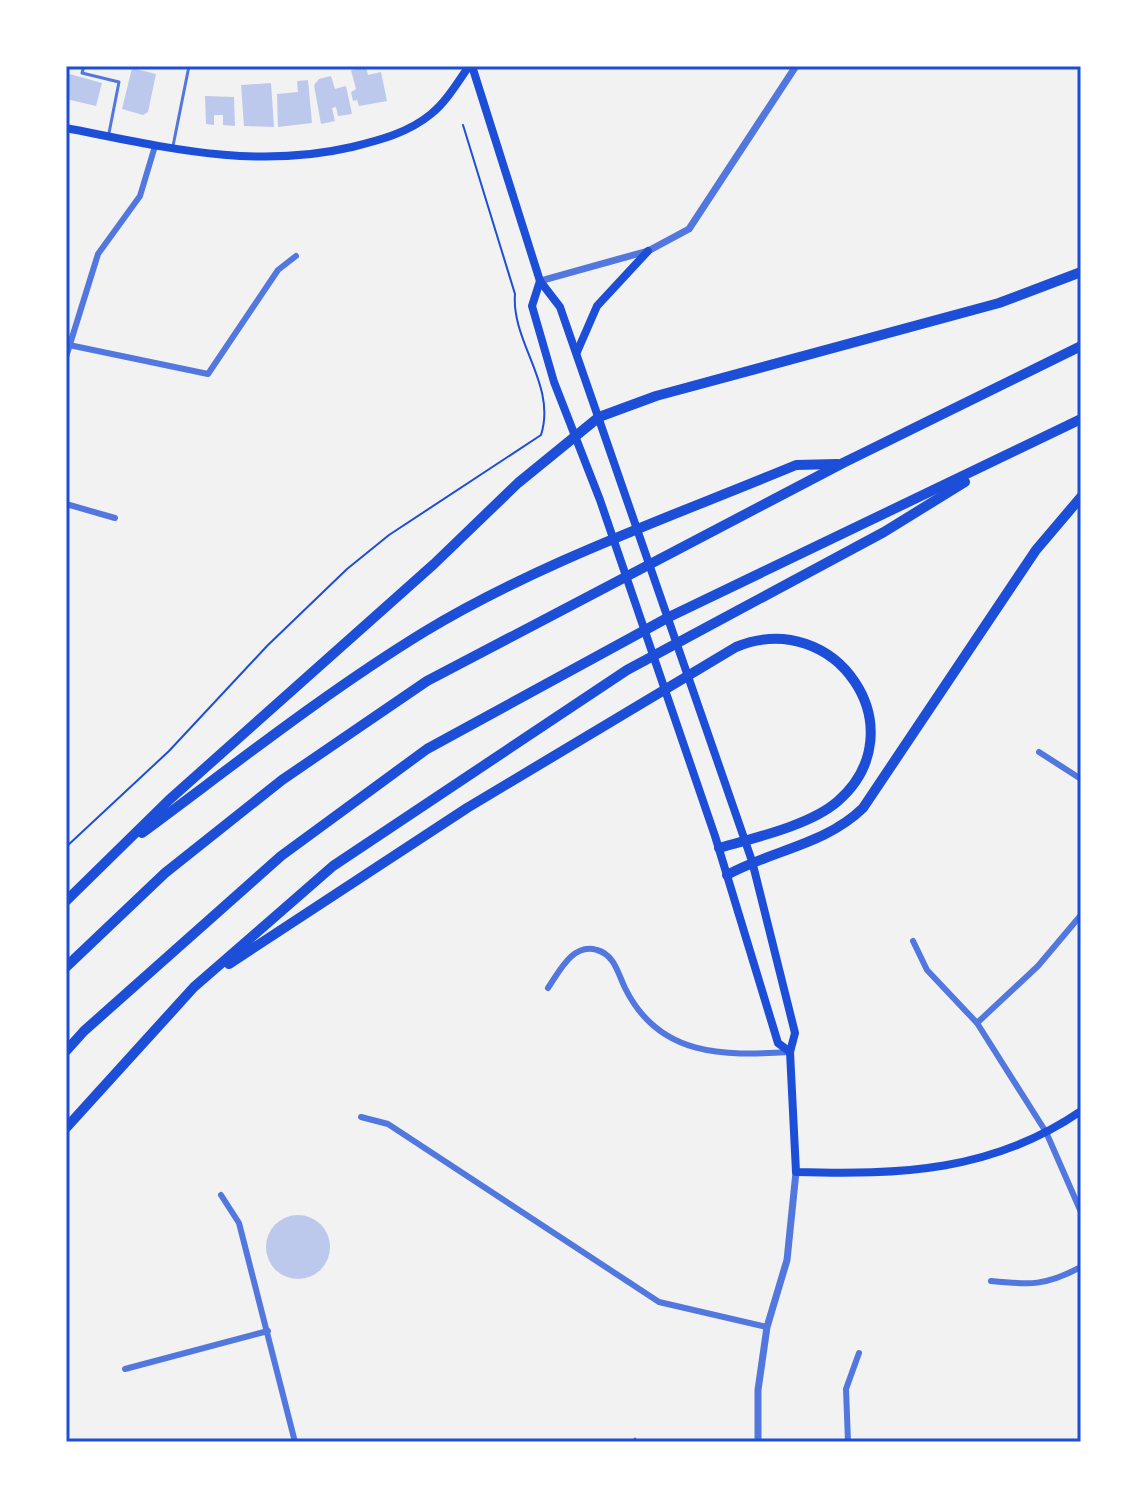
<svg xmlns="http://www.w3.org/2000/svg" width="1147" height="1508" font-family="'DM Sans',sans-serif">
<rect width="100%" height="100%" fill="#f2f2f2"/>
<!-- building -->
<g fill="#bdc9ec">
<path d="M366,67l2,8 13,-3 6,29 -28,5 -2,-6 -4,1 -2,-9 5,-3 -5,-19z"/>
<path d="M132,68l24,6 -8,38 -5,3 -21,-6z"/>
<path d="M66,73l36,10 -6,23 -30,-7z"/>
<path d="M331,76l4,13 11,-3 6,28 -14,2 -2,-9 -4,1 3,13 -14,3 -7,-39 5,-6z"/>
<path d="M308,80l4,43 -34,4 -1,-33 21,-2 -1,-11z"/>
<path d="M271,83l3,44 -30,-1 -3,-41z"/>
<path d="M205,96l29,1 1,29 -12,-1v-10h-9v10l-8,-1z"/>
<circle cx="298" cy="1247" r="32"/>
</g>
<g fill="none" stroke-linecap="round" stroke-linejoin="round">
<!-- path -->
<path stroke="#1d4ed8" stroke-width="2" d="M66,847l103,-96 98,-105 80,-77 42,-34 152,-100c16,-50 -30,-93 -26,-141l-52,-169"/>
<!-- service -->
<g stroke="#5277de" stroke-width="3">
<path d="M84,66l-2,7 37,9 -10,51"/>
<path d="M173,146l16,-80"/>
<path d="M635,1439l1,3"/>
</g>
<!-- minor -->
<g stroke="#5277de" stroke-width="6">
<path d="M69,345l139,29 70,-104 18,-14"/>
<path d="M66,357l32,-103 42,-58 15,-50"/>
<path d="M66,504l49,14"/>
<path d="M1039,752l42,27"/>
<path d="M913,941l14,29 50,53 69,109 35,80"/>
<path d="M548,988c11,-16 25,-46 49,-38 18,5 21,24 28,38 34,69 98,68 165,64"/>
<path d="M977,1023l61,-57 43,-51"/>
<path d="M361,1117l27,7 271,178 108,25"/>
<path d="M221,1195l18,28 56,219"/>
<path d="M991,1281c40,4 54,5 90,-14"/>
<path d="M125,1369l143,-38"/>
<path d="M848,1442l-2,-53 13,-36"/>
</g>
<!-- tertiary -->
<g stroke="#5277de" stroke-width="7">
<path d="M540,281l108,-30 41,-22 107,-163"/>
<path d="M758,1442v-52l9,-63 20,-67 9,-88"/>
</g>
<!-- secondary -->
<g stroke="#1d4ed8" stroke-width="8">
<path d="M472,66l68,215 20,26 192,554 43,172 -5,19 6,120c104,3 196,0 285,-61"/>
<path d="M66,128c98,19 187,42 286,19 28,-7 56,-14 79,-33 15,-12 27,-32 38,-48"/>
<path d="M540,281l-8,25 22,76 46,118 115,336 63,207 12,9"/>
<path d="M577,352l20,-46 51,-55"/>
</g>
<!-- motorway -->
<g stroke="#1d4ed8" stroke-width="10">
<path d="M142,833c92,-68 184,-141 282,-201 116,-70 247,-115 372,-167l41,-1"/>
<path d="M727,875c45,-25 98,-30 136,-67l173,-258 45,-53"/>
<path d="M66,901l103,-101 265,-236 84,-81 81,-66 57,-21 343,-93 82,-31"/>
<path d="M229,964l238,-156 269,-161c100,-41 183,83 102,154 -27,24 -84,37 -119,47"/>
<path d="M66,967l99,-94 117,-93 145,-99 416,-218 238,-117"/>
<path d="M66,1051l18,-20 197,-175 146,-107 242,-132 412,-198"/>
<path d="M66,1128l128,-141 139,-121 294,-196 257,-138 81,-50"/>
</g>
</g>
<!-- border -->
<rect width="1147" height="1508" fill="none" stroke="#ffffff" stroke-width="136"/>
<rect x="68" y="68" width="1011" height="1372" fill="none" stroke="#1d4ed8" stroke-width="3"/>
</svg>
